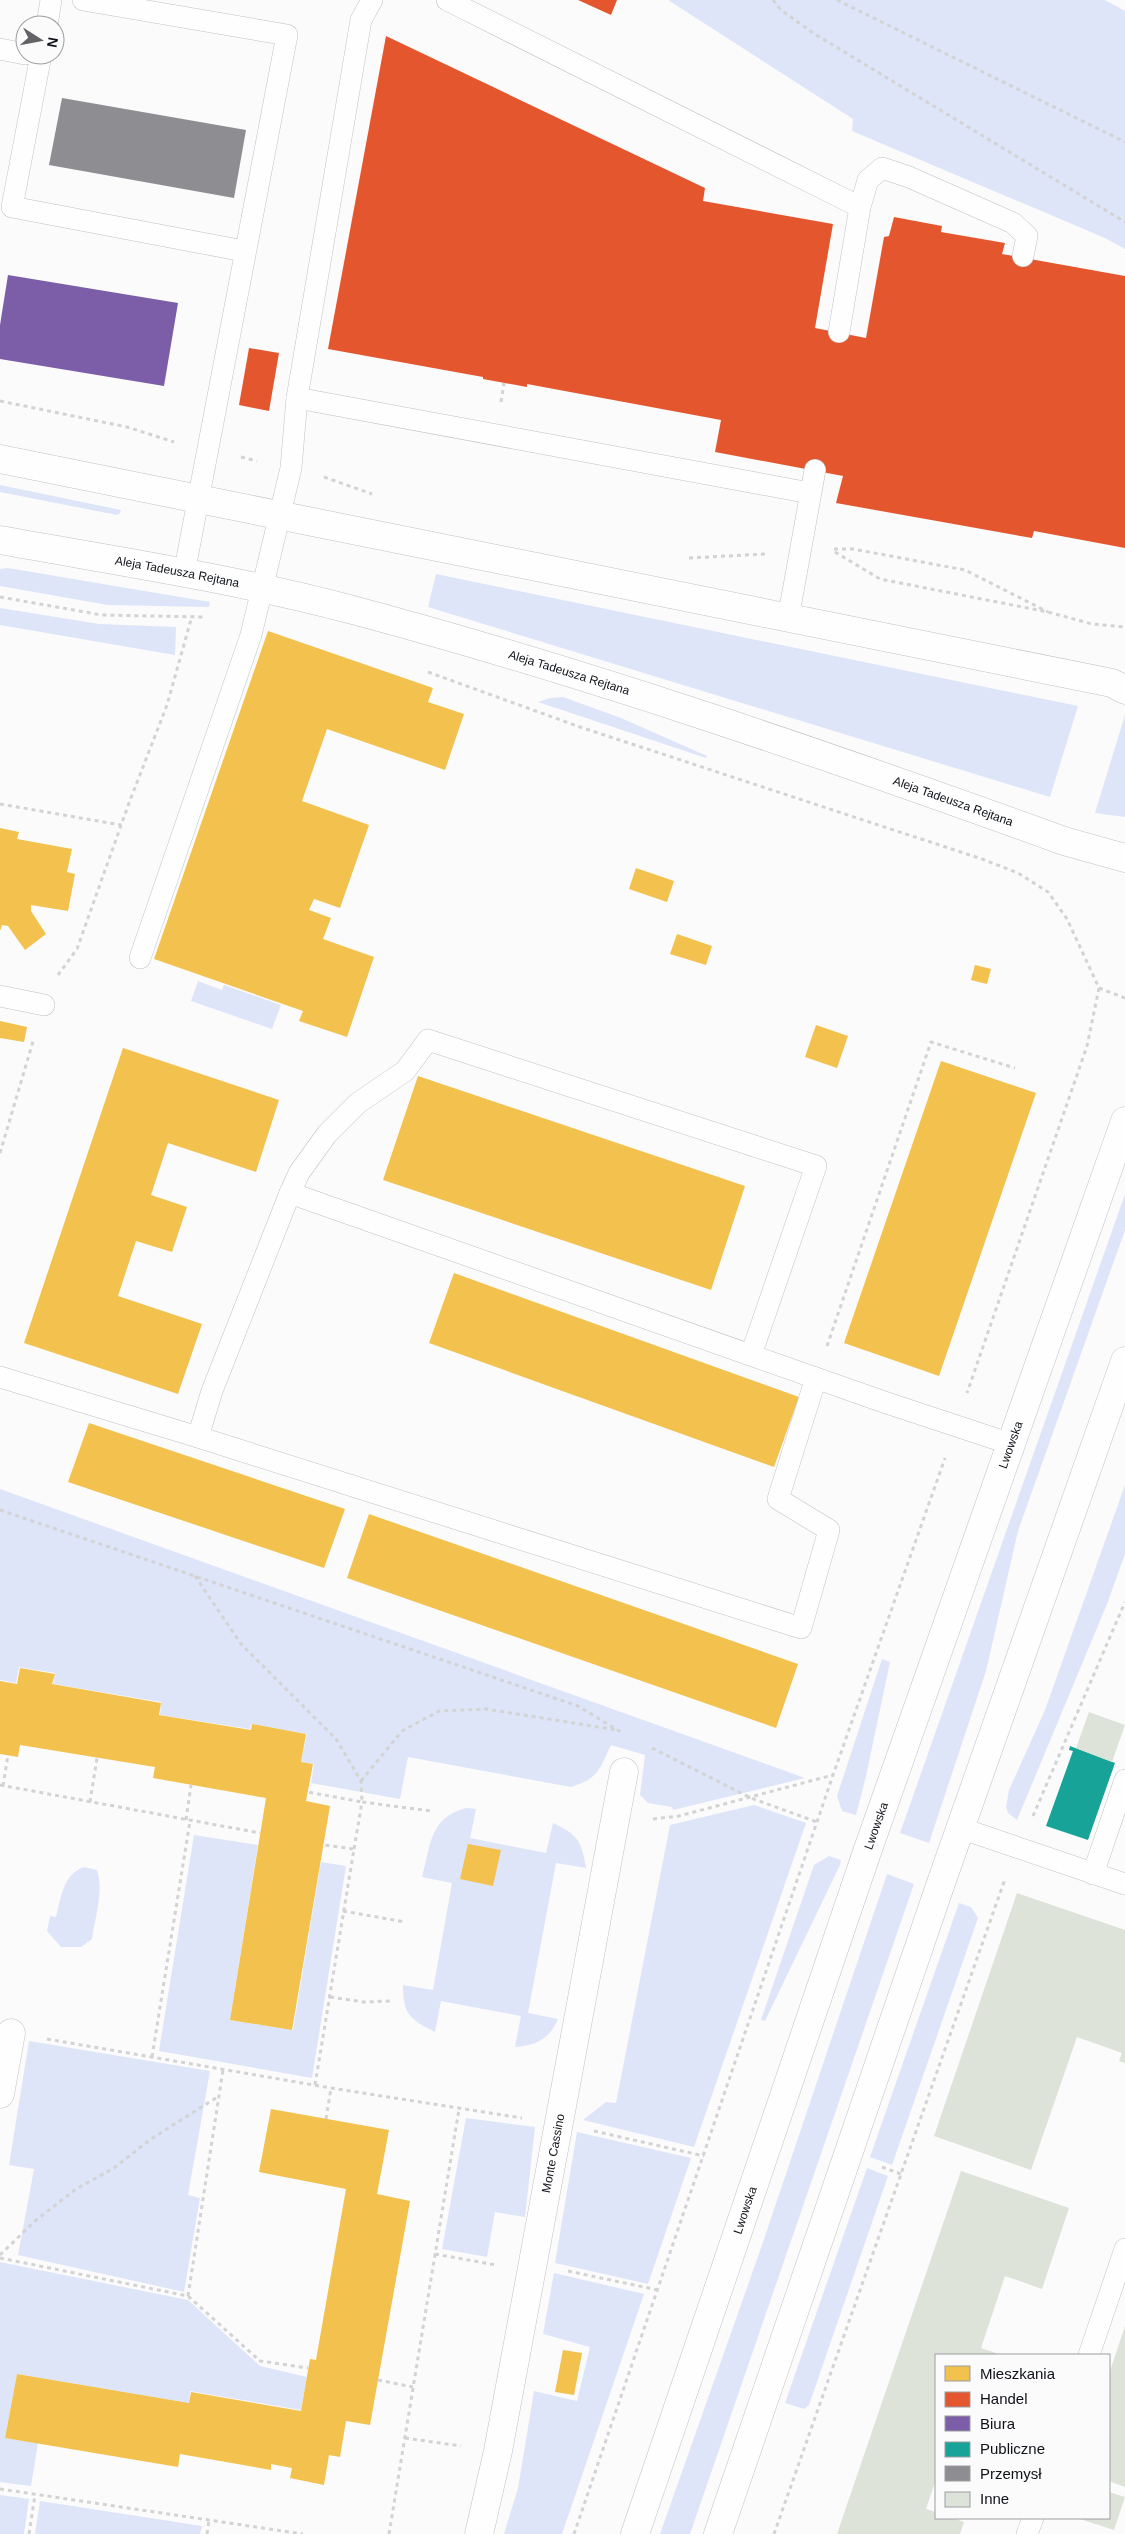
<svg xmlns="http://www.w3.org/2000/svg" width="1125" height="2534" font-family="Helvetica,sans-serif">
<rect width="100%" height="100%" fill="#fbfbfb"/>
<!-- green -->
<g fill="#dee5f9">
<path d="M668,0h437l20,11v238l-20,-11 -253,-107 1,-12z"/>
<path d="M0,485l121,25 -1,3 -3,2 -117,-23z"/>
<path d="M8,568l202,34 -1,5 -101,-2 -108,-19v-17z"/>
<path d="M436,574l642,132 -28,91 -622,-190z"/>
<path d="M0,608l99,16 77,3 -1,28 -175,-30z"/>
<path d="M563,697l58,21 86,38 -1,2 -168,-56 12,-4z"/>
<path d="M1125,715v102l-30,-4z"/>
<path d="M198,981l24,9 2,-5 57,20 -9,24 -81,-28z"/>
<path d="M1125,1194v36l-107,301 -32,140 -57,172 -29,-10z"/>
<path d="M1125,1485v69l-18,50 -90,216 -9,-7 -2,-6 3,-17 36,-80z"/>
<path d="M0,1489l805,289 -132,32 -1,-3 -24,-4 -8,-8 5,-40 -34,-10c-12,25 -12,33 -40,42l-163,-30 -8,42 -89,-16 3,-19 -13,-2 6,-28 -56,-10 -1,5 -90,-14 1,-13 -108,-18 2,-11 -36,-6 -3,16 -16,-3z"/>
<path d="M882,1659l8,3 -24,114 -10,39 -14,-4 -5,-15z"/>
<path d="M754,1805l52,18 -112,324 -111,-27 23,-18 10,1 54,-278z"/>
<path d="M466,1808l10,1 -6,29 76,15 7,-30c24,11 29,18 33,45l-30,-5 -28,150 30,6c-8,20 -23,27 -43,28l6,-31 -80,-15 -6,31c-25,-13 -32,-17 -32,-47l30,5 19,-107 -30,-6c9,-32 7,-59 44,-69z"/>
<path d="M194,1835l64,10 -28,175 63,10 28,-168 25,4 -34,212 -153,-27z"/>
<path d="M829,1856l12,4 -1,5 -75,156 -4,-1 53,-155z"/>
<path d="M84,1867l13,3c7,21 -2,48 -5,69l-11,8h-20l-14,-16 3,-15 6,1c5,-19 7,-43 28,-50z"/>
<path d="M887,1874l27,10 -224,650h-30l101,-286z"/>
<path d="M959,1903l12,4 7,11 -86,247 -22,-8z"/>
<path d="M29,2041l181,30 -22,124 12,3 -16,94 -166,-37 16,-86 -25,-4z"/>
<path d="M466,2118l69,9 -10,90 -30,-5 -8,45 -45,-8z"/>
<path d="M577,2132l114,26 -43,126 -93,-21z"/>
<path d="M867,2168l21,8 -79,229 -5,4 -19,-6z"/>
<path d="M0,2262l188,38 72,66 47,11 -6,33 -111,-19 -1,12 -172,-29 -12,64 33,5 -7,43 -31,-4z"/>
<path d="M554,2273l90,21 -82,240h-58l14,-46 16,-97 43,10 13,-54 -47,-13z"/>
<path d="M0,2495l29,4 -5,35h-24z"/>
<path d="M40,2501l162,25 -2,8h-165z"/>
</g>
<!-- homes -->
<g fill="#f2c14e">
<path d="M268,631l165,57 -5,14 36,12 -19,56 -118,-41 -25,72 67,24 -29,83 -26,-9 -5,11 22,8 -8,21 51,18 -27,80 -48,-16 4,-10 -149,-52z"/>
<path d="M0,828l19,4 -2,7 55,10 -5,23 8,2 -7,37 -37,-6v6l15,23 -21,16 -17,-24 -6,-1 -2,6z"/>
<path d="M636,868l38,13 -7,21 -38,-13z"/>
<path d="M677,934l35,12 -6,19 -36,-11z"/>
<path d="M975,965l16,4 -4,15 -16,-4z"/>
<path d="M0,1021l27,6 -3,15 -24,-4z"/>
<path d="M816,1025l32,11 -11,32 -32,-11z"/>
<path d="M123,1048l156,52 -23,72 -88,-29 -17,52 36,12 -15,45 -36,-11 -18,55 84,28 -24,70 -154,-51z"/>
<path d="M941,1061l95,32 -97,283 -95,-33z"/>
<path d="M418,1076l327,110 -34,104 -328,-110z"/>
<path d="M454,1273l345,124 -25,70 -345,-124z"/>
<path d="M89,1423l256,86 -21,59 -256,-86z"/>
<path d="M369,1514l429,150 -22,64 -429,-150z"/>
<path d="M20,1668l35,6 -3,10 109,19 -2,12 92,15 1,-6 54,10 -5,28 12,2 -7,37 24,5 -38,224 -62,-10 36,-222 -113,-20 2,-11 -135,-22 -2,12 -18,-3v-73l17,3z"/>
<path d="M468,1844l33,6 -8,36 -33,-7z"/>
<path d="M271,2109l118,21 -12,64 33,7 -40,224 -24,-4 -6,36 -11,-2 -5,30 -34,-7 2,-10 -21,-4v6l-91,-16 -2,13 -173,-29 12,-64 172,29 2,-11 110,19 9,-52 6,1 30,-171 -87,-17z"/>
<path d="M563,2350l19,3 -8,42 -19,-3z"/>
</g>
<!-- shops -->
<g fill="#e4572e">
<path d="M578,0h39l-6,15z"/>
<path d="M386,36l319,152 -2,13 130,23 -18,104 51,10 18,-101 5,-1 5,-19 48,9 -1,6 64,11 -3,11 123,22v272l-91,-17 -2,7 -196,-35 7,-27 -128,-24 6,-32 -194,-36v3l-44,-8v-2l-155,-28z"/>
<path d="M249,348l30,5 -10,58 -30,-6z"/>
</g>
<!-- offices -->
<path fill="#7b5ea7" d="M8,275l170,28 -14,83 -164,-27v-34z"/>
<!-- public -->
<path fill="#17a398" d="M1070,1746l45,17 -27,77 -42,-14 27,-75 -4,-1z"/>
<!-- industry -->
<path fill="#8d8d92" d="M62,98l184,32 -12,68 -185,-33z"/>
<!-- building -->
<g fill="#dee3d9">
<path d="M1089,1712l36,13 -13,37 -36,-14z"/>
<path d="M1017,1893l108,37v133l-6,-2 3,-8 -45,-16 -46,133 -97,-34z"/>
<path d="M961,2171l108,37 -27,81 -37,-13 -24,72 21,7h-66v124l-10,30 10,3v6h17l11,4 -4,12h-123z"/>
<path d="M1125,2326v161l-16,-6v-107z"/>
<path d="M1109,2492l16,5 -11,33 -37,-12h32z"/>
</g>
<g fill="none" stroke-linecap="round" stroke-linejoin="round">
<defs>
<g id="lane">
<path d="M83,0l204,35 -103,539"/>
<path d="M447,0l413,207 -21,125"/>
<path d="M47,25l4,-25"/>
<path d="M0,49l25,5"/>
<path d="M41,55l-29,152 232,44"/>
<path d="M860,207l8,-27 14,-12 27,9 104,46 14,13 -4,20"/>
<path d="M297,398l513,95"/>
<path d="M788,619l27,-149"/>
<path d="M140,958l111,-323 40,-167 6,-70 64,-378 11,-20"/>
<path d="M0,996l44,9"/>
<path d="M290,1193l-78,198 -14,46 603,191 28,-98 -51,-31 38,-121"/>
<path d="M751,1355l65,-189 -388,-126 -23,31 -47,32 -31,31 -28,39 -9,20 594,209 127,42"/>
<path d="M0,1377l198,60"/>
<path d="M960,1828l165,56"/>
<path d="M1093,1874l32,-94"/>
<path d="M1089,2355l36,-106"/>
<path d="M1027,2534l6,-16"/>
</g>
<g id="street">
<path d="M0,2094l11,-61"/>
<path id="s1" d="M479,2534l19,-83 126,-679"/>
</g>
<g id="secondary">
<path d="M0,459l1112,224 13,7"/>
<path id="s2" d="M0,540c117,21 235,39 349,69 241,64 480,147 715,232l61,17"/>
<path id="s3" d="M635,2534l232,-682 258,-731"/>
<path d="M718,2534l224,-654 183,-519"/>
</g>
</defs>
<!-- lane casing -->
<use href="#lane" stroke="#c0c1c6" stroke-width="22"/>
<!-- street casing -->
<use href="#street" stroke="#c0c1c6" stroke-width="29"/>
<!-- secondary casing -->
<use href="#secondary" stroke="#c0c1c6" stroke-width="29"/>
<!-- path -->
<g stroke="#d3d3d3" stroke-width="3" stroke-dasharray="4 4" stroke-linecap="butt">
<path d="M773,0l8,10 32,23 312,189"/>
<path d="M837,0l288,142"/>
<path d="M0,401l127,26 47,15"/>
<path d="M501,402l3,-19"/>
<path d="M241,457l16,4"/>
<path d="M324,477l48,17"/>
<path d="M834,549h19l112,21 83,42"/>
<path d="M835,552l45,27 168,33 44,12 33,3"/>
<path d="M689,558l76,-4"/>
<path d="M0,597l102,18 101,2"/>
<path d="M428,672l152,55 402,132 36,14 30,19 19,27 32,69 -12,58 -120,347"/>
<path d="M0,804l121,21"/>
<path d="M58,975l19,-26 52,-146 38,-98 25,-89"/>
<path d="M1099,988l26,10"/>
<path d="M0,1153l34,-115"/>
<path d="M827,1346l104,-304 84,26"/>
<path d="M0,1510l578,196 46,28"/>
<path d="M195,1576l46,68 95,95 25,42 1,21 -54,-10"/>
<path d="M652,1748l99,50 66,24"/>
<path d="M361,1781l41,-50 37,-20 47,-2 131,21"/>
<path d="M0,1785l260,48"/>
<path d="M3,1786l5,-31"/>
<path d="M90,1802l7,-44"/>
<path d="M1033,1816l92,-214"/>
<path d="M653,1819l26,-3 154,-41"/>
<path d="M186,1820l5,-35"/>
<path d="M354,1849l8,-47 69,9"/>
<path d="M343,1911l62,11"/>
<path d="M330,1997l34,5 27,-1"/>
<path d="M47,2039l284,49 191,30"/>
<path d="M152,2057l38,-236"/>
<path d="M315,2085l39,-236 -30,-4"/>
<path d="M326,2119l5,-31"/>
<path d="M594,2131l110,25"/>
<path d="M882,2167l19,7"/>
<path d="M435,2254l61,11"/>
<path d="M0,2255l35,-34 41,-32 38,-21 37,-29 68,-43"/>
<path d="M0,2258l188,38 72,65 48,7"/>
<path d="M568,2271l90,19"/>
<path d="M188,2296l35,-226"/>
<path d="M378,2380l35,7"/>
<path d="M405,2438l56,8"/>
<path d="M0,2489l303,45"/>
<path d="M29,2534l6,-39"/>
<path d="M207,2534l2,-14"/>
<path d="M389,2534l70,-425"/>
<path d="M574,2534l259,-759 112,-317"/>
<path d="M774,2534l231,-655"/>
</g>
<!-- lane -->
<use href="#lane" stroke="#fefefe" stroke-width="21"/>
<!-- street -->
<use href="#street" stroke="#fefefe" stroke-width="28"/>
<!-- secondary -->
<use href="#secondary" stroke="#fefefe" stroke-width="28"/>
</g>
<g text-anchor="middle" stroke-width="5" stroke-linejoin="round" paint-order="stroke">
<!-- street labels -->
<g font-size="12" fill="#0e1118" stroke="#fbfbfb">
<text dy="4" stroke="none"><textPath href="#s2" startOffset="180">Aleja Tadeusza Rejtana</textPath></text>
<text dy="4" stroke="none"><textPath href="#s2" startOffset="585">Aleja Tadeusza Rejtana</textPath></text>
<text dy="4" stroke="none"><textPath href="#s2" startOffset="990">Aleja Tadeusza Rejtana</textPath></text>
<text dy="4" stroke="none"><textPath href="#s3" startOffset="1152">Lwowska</textPath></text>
<text dy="4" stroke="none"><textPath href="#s3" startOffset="748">Lwowska</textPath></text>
<text dy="4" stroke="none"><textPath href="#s1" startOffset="388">Monte Cassino</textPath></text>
<text dy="4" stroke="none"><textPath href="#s3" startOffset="342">Lwowska</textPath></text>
</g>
</g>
<!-- legend -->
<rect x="935" y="2354" width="175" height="165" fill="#fbfbfb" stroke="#9c9da0"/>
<rect x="945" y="2366" width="25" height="15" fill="#f2c14e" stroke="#9c9da0"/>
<text x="980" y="2379" font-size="15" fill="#0e1118">Mieszkania</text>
<rect x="945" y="2392" width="25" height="15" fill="#e4572e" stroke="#9c9da0"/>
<text x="980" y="2404" font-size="15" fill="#0e1118">Handel</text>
<rect x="945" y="2416" width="25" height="15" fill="#7b5ea7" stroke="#9c9da0"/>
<text x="980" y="2429" font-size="15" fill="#0e1118">Biura</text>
<rect x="945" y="2442" width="25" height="15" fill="#17a398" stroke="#9c9da0"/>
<text x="980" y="2454" font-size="15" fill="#0e1118">Publiczne</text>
<rect x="945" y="2466" width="25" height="15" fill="#8d8d92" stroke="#9c9da0"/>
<text x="980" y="2479" font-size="15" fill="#0e1118">Przemysł</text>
<rect x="945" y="2492" width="25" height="15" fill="#dee3d9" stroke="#9c9da0"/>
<text x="980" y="2504" font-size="15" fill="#0e1118">Inne</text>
<!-- north arrow -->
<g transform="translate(40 40) rotate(101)"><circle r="24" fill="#fbfbfb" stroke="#9c9da0"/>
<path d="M0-4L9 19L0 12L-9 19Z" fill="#616367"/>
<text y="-8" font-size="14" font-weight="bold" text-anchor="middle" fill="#0e1118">N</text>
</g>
</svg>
